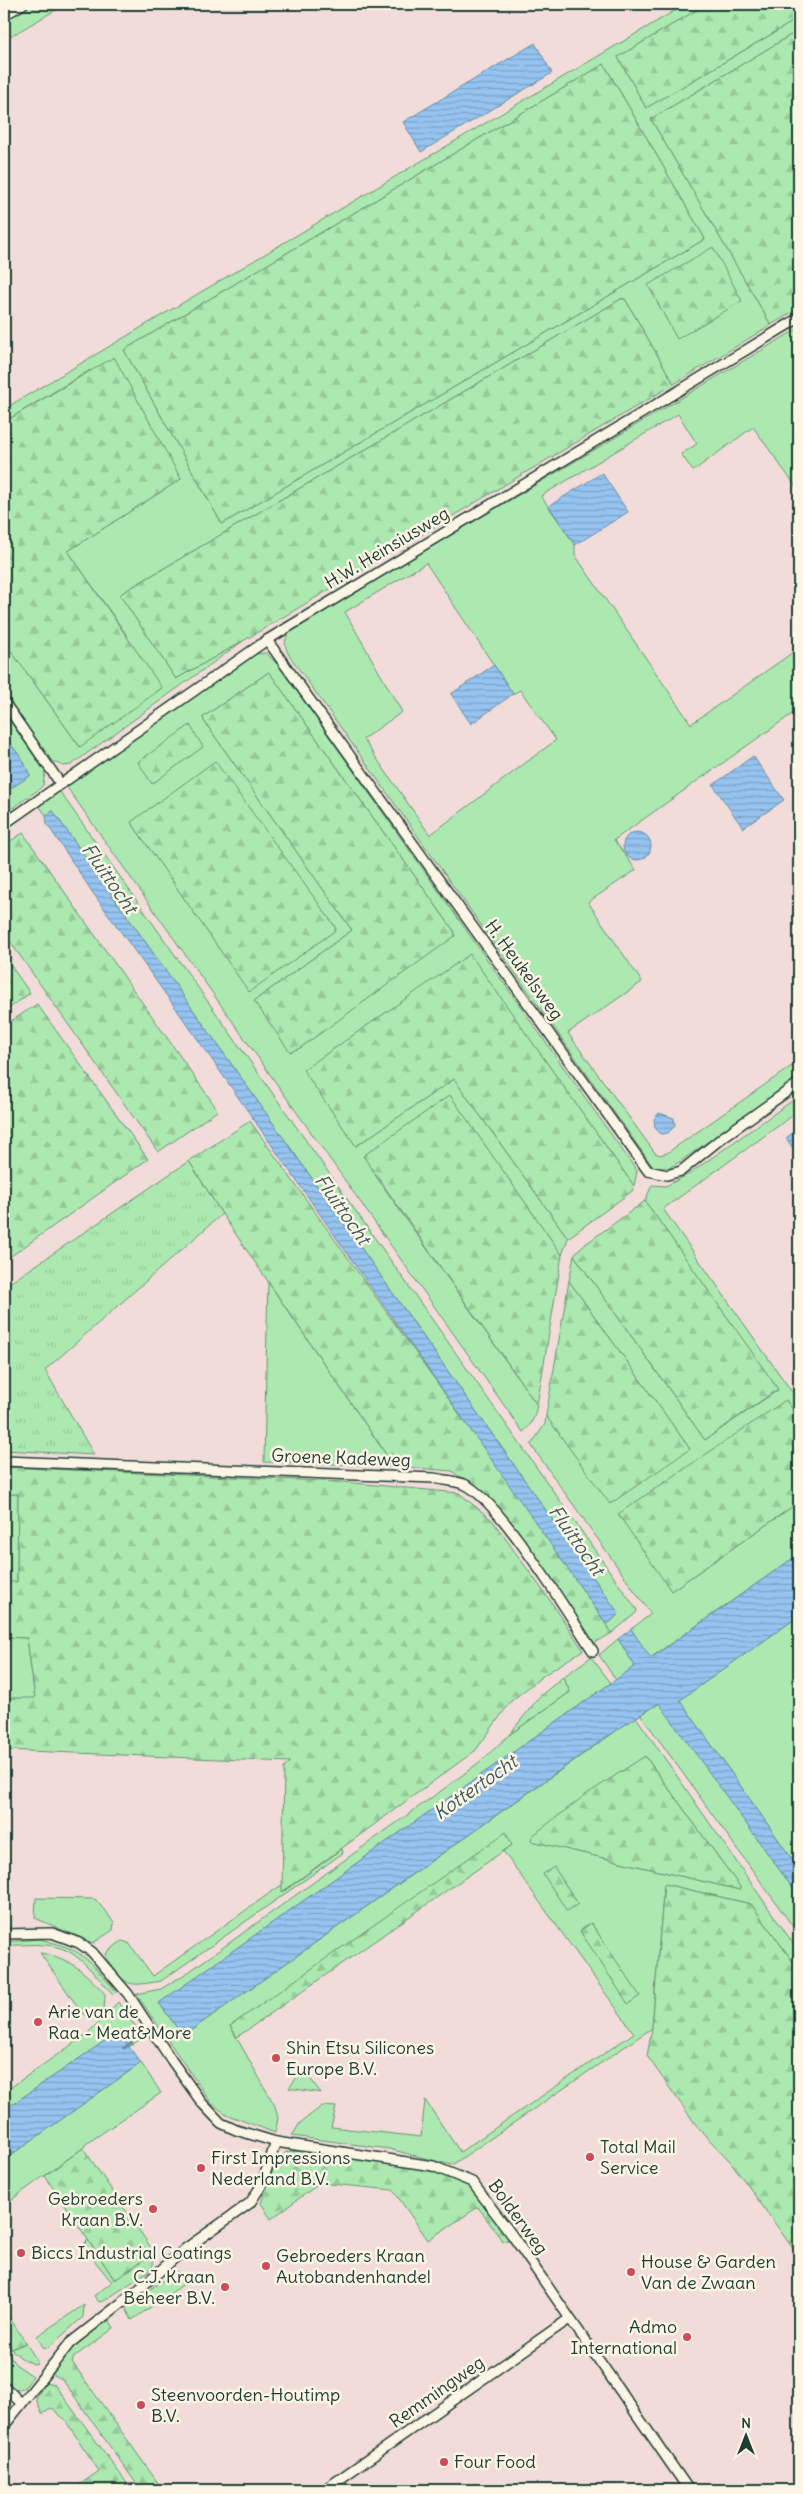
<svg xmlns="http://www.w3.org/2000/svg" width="803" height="2494" font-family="Delius,sans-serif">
<defs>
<pattern id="forest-firs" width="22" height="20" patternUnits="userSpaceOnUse" patternTransform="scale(1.25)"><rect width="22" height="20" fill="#ace9b0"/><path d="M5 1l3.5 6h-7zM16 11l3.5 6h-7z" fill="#94c998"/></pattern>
<pattern id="park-tufts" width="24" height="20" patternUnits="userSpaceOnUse" patternTransform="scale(1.25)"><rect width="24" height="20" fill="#ace9b0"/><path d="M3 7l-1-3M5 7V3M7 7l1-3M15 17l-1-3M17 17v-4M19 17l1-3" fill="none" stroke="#94c998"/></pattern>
<pattern id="water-rules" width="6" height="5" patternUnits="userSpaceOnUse" patternTransform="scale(1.25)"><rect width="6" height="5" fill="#96c4f1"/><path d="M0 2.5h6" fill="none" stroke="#7aa0c4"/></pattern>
</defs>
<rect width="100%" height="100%" fill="#f1dcd9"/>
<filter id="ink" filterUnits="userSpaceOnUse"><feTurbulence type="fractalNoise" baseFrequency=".02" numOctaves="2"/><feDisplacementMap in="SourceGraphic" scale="10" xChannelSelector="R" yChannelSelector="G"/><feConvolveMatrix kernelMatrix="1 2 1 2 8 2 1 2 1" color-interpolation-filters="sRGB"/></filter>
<g filter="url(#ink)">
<!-- green -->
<g fill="#ace9b0" stroke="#669372" fill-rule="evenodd">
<path d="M33,4h33l-62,36v-19z"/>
<path d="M686,4h21l-89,53 28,51 153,-90v12l-148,89 120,206 -97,59 -49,-85h-4l-499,294 -2,2 56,84 67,-38 -172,124 -8,1 -13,-6 -46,-66v-53l76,106 48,-110 -60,-86 113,-72 -91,-109 -86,52v-13zM604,64l101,175 -483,285 -98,-174z"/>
<path d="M799,328v163l-46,-64 -60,44 -12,-17 16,-10 -19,-30 -137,82 34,49v10l116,169 108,-76v61l-185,131 22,30 -48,32 54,80 -74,51 87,120 5,2 7,-2 132,-92v16l-118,84 -12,7 -16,-1 -364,-512c-5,-9 -5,-16 1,-24zM426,563l87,131 7,-4 36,50 -126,95 -67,-96 39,-27 -57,-100z"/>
<path d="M266,653l13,13 358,505 -3,15 -164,-231 -166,115 52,76 98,-67 114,159 -6,17 -112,-159 -14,10 -61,69 162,230c-2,11 -5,20 -14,27l-457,-646v-3l186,-129zM269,672l185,259 -154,117 -46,-47 98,-71 -148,-209 -1,-4zM131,822l173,63 30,40 1,5 -86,61z"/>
<path d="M4,712l41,60 -2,13 -5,5 -34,24v-35l7,9 19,-12 -7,-16 -19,-24z"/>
<path d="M58,789l579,821 -1,3 -24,20 -5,-8 12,-11 -566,-803 -7,4 -9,-12z"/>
<path d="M799,1096v15l-136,98 136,193v17l-13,-19 -115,191 128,-89v52l-149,104 -19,-29 20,-15 -120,-169 14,-21 1,-8 10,12 134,21 -121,-168 5,-26 131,185 73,-50 -133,-189 7,-16 14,1 23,-12z"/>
<path d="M268,1282l126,184 -130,-4z"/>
<path d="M4,1494h14l-1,89 -13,-1z"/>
<path d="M799,1616v253l-119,-169z"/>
<path d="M4,1637l23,1 8,61 -31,-1z"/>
<path d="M618,1639l17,27 -19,14 -17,-25z"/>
<path d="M591,1657l20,26 -452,320 24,33 453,-319 163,235v18l-48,-66 -87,-20 -12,144 -200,137 -63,-16 -97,-13 8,-13 22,-17 14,1 -5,20 90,10 4,-37 35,52 174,-119 -131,-182 9,-6 -282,181 45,80 3,12 -3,15 -47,-18 -16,-11 -76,-110 25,-5 29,-18 255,-183 36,-27 28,-26 61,-43 -7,-15zM645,1756l95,131v3l-208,-49zM554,1868l24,36 -35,-29zM591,1923l48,73 -10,7 -49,-72z"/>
<path d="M660,1703l139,194v38l-158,-220z"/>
<path d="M342,1849l1,4 -182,128c-36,6 -33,6 -55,-23l1,-6 15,-11 7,2 24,33 124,-88 5,-3 1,7z"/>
<path d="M36,1898l59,1 19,23 -1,8 -20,13 -58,-25z"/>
<path d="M39,1939c44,10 48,19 77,52l-3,3c-43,-47 -44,-53 -109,-48v-4z"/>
<path d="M40,1953c29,4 46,20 65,41l-1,18 -15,5 -6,-3z"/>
<path d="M118,2002l25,35 -14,10 -11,-15 -114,78v-18l83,-58z"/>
<path d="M141,2063l20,30 -75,51 -3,4 -79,57v-45z"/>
<path d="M303,2069l18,24 -32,-5z"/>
<path d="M88,2240l27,40 39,-28 -1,13 -3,5 -46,31 -5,1 -5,-6 18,-14 -24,-29 -4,-9z"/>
<path d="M177,2271l7,13 -52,36 -7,-13 3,-3z"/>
<path d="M84,2305l-1,12 -35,31 -5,-1 -6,-11z"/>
<path d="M26,2343l11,18 -1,4 -15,-7 -10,-9z"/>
<path d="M4,2349l11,15 18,12 -8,11 -7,3c-18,-8 -14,-24 -14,-41z"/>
</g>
<!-- forest -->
<g fill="url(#forest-firs)" stroke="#669372">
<path d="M707,4h92v14l-153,90 -28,-51z"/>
<path d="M799,30v278l-28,17 -120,-206z"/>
<path d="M604,64l101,175 -483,285 -98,-174z"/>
<path d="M713,247l29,54 -65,38 -29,-54z"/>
<path d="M621,299h4l49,85 -431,257 -67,38 -56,-84 2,-2z"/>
<path d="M114,357l67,122 -113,72 94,137 -82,59 -76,-106v-219z"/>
<path d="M269,672l185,259 1,5 -155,112 -10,4 -36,-51 98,-71 -148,-209 -1,-4z"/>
<path d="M190,725l13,22 -51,37 -14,-22z"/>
<path d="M215,761l119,164 2,5 -87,62 -118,-170z"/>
<path d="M23,833l192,273 2,5 -59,41 -154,-219v-88z"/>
<path d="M470,954l164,232 -2,5 -64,47 -114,-159 -98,67 -53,-76z"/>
<path d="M4,956l26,37 -26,19z"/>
<path d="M37,1004l111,155 -144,102v-235z"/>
<path d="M450,1095l112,160 -25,150 -174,-249z"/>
<path d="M250,1121l268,375 94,137 -19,11 -108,-148 -33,-25 -58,-5 -172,-252 -33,-53z"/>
<path d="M645,1201l133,188 -73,51 -131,-185 6,-7z"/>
<path d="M569,1281l121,168 -80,55 -64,-88z"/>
<path d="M786,1400l13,19v83l-128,89 -53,-77z"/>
<path d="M4,1467l340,15 115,11 33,27 62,86 29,44 -39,25 -33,26 -35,49 -194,142 2,-124 6,-6 -286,-12v-52h31l-8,-60 -23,-1v-55h13l1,-88h-14z"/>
<path d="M563,1677l7,15 -61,43 31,-39z"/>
<path d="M645,1756l95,131v3l-209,-49 1,-5 52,-40z"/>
<path d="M506,1832l6,13 -275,192 -7,-11z"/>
<path d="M554,1867l24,37 -11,7 -24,-37z"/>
<path d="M664,1884l87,20 48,66v287l-68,-95 -32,-33 -52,-73 5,-28z"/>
<path d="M591,1923l49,73 -12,8 -48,-73z"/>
<path d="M83,2148l71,104 -39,28 -70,-104z"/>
<path d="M301,2151l129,19 32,12 18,14 31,42 -8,4 -25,-35 -50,33 -35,-50 -73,-7 -49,36 -10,-16 14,-39 11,-12z"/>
<path d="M4,2309l22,34 -15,6 -7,-11z"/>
<path d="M109,2320l5,8 -40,29 -2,5 91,128h-22l-79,-111 -10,-5 20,-29z"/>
<path d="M45,2382l9,2 78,106h-60l27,-19 -34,-51 -3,-1 -9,-11 -11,6 -6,-15z"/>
</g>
<!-- park -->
<path fill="url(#park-tufts)" stroke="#669372" d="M189,1161l33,53 -177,156 49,85 -90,-5v-163z"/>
<!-- water -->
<g fill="url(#water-rules)" stroke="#668ea5">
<path d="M535,43l17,30 -131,79 -18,-30z"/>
<path d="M602,473l26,39 -53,33 -26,-39z"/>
<path d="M494,665l19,29 -42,30 -20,-30z"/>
<path d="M4,736l19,24 7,16 -19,12 -7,-9z"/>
<path d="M753,756l31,44 -41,28 -30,-43z"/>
<path d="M53,811l566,803 -12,11 -420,-601 -94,-131 -46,-69 -1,-9z"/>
<circle cx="637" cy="846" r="14"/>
<path d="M659,1113l15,5 1,8 -7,7 -7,1 -6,-6 -1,-9z"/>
<path d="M799,1128v29l-13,-19z"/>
<path d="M799,1554v62l-119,84 119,169v28l-140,-194 -41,26 -435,307 -24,-33 476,-337 -17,-27 13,-10 20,29z"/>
<path d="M118,2032l23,31 -137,97v-50z"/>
</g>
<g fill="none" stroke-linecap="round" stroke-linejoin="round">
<!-- stream -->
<path stroke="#668ea5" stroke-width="3" d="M124,2048l8,-6"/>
<defs>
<g id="street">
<path d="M4,15l19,-11"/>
<path d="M267,640l381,531 19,4 14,-4 42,-34 76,-54"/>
<path d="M4,702l56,81"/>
<path d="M4,824l263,-184 532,-322"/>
<path d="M4,1461l430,17c9,2 21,3 30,6 35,15 105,131 129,167"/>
<path d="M4,1934l48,-1 27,10 13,9 36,42 44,67 30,42 19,20 15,7 40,12 157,24 39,16 40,53 177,255"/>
<path d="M4,2386l17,17"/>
<path d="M4,2426l66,-83 68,-53 47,-41 65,-46 11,-17 15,-44"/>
<path d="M324,2490l245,-171"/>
</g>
</defs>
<!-- street casing -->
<use href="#street" stroke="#1f3d34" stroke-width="12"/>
<!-- street -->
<use href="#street" stroke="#fcf5e5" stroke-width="9"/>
</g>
</g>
<!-- markers -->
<g fill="#d1495b" stroke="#fcf5e5" stroke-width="2">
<circle cx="38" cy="2022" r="5"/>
<circle cx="276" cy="2058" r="5"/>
<circle cx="590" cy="2157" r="5"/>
<circle cx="201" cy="2168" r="5"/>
<circle cx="153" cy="2209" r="5"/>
<circle cx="21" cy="2253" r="5"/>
<circle cx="266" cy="2266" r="5"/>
<circle cx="631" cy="2272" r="5"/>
<circle cx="225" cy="2287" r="5"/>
<circle cx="687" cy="2337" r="5"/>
<circle cx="141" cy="2405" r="5"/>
<circle cx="444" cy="2462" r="5"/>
</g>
<g text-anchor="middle" stroke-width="5" stroke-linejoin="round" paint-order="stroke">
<!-- street labels -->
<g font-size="18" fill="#1f3d34" stroke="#fcf5e5">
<text transform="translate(387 548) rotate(-31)" y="6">H.W. Heinsiusweg</text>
<text transform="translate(524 970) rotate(54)" y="6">H. Heukelsweg</text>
<text transform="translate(341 1458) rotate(2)" y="6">Groene Kadeweg</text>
<text transform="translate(518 2217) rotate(54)" y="6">Bolderweg</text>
<text transform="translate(437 2392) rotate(-35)" y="6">Remmingweg</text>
</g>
<!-- poi labels -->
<g font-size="18" fill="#1f3d34" stroke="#fcf5e5" text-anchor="start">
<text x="48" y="2018">Arie van de<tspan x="48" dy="21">Raa - Meat&amp;More</tspan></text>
<text x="286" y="2054">Shin Etsu Silicones<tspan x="286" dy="21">Europe B.V.</tspan></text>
<text x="600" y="2153">Total Mail<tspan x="600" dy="21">Service</tspan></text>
<text x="211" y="2164">First Impressions<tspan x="211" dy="21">Nederland B.V.</tspan></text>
<text x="143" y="2205" text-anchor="end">Gebroeders<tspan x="143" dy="21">Kraan B.V.</tspan></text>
<text x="31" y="2259">Biccs Industrial Coatings</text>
<text x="276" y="2262">Gebroeders Kraan<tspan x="276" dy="21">Autobandenhandel</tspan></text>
<text x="641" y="2268">House &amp; Garden<tspan x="641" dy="21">Van de Zwaan</tspan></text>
<text x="215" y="2283" text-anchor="end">C.J. Kraan<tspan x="215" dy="21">Beheer B.V.</tspan></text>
<text x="677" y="2333" text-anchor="end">Admo<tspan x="677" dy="21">International</tspan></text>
<text x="151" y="2401">Steenvoorden-Houtimp<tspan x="151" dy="21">B.V.</tspan></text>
<text x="454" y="2468">Four Food</text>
</g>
<!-- water labels -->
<g font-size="19" font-style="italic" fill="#37585a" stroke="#fcf5e5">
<text transform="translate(110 878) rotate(55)" y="7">Fluittocht</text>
<text transform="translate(343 1209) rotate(55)" y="7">Fluittocht</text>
<text transform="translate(577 1540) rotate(55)" y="7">Fluittocht</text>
<text transform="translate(475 1787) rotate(-35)" y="7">Kottertocht</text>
</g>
</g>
<!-- margin -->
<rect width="803" height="2494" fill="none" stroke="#fcf5e5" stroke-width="20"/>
<rect x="10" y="10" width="783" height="2474" fill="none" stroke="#1f3d34" stroke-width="2" filter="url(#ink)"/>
<!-- north arrow -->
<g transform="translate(746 2436)" stroke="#fcf5e5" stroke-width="4" paint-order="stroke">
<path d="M0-4L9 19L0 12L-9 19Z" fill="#1f3d34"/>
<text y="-8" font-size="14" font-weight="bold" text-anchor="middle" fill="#1f3d34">N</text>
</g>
</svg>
